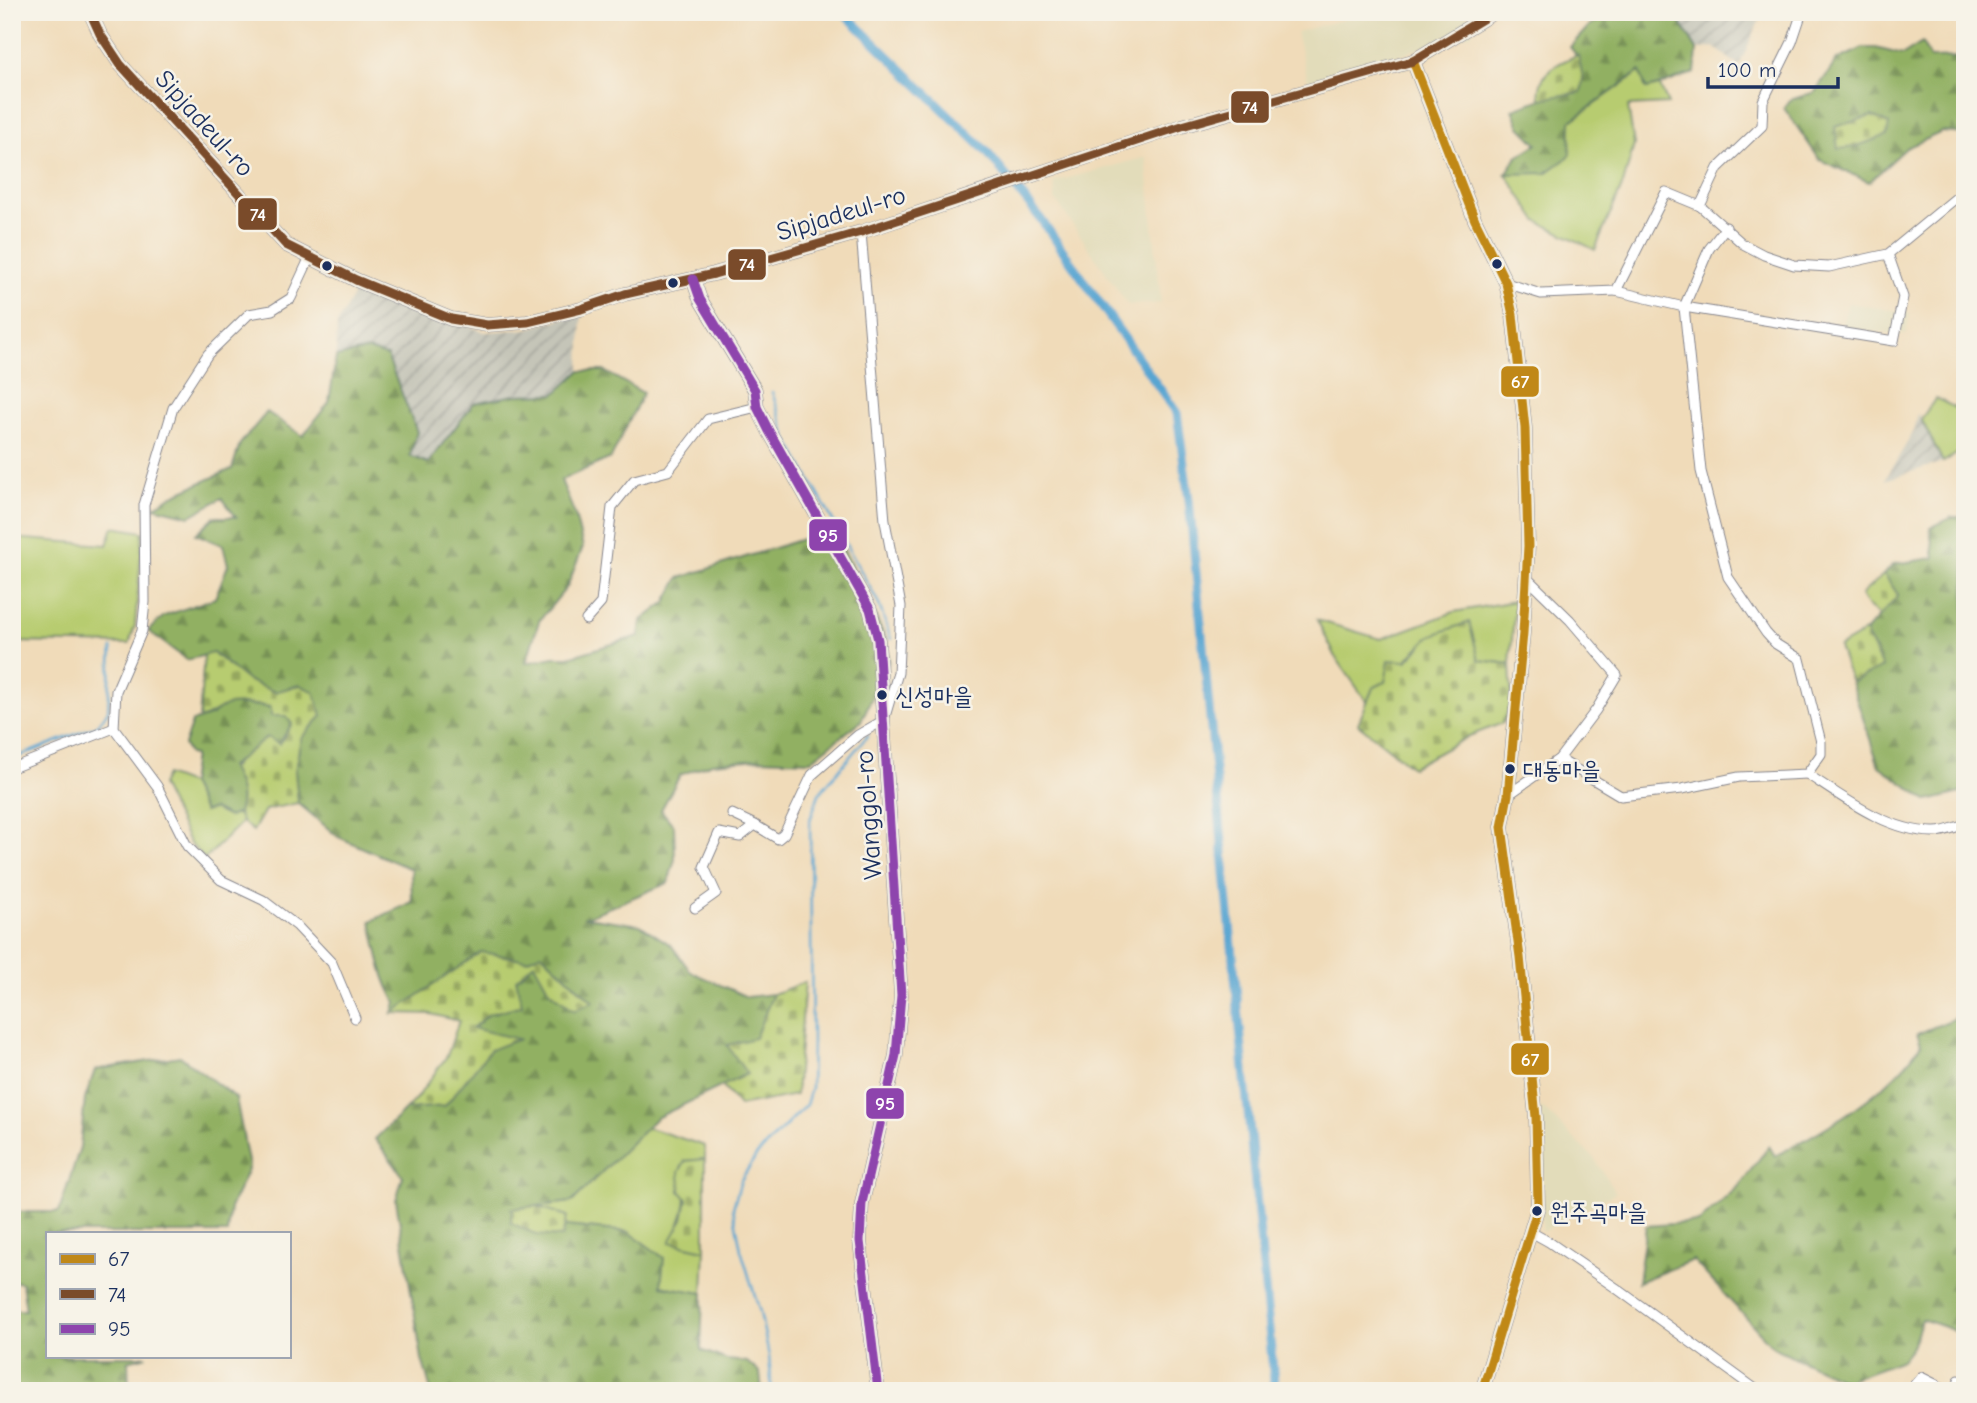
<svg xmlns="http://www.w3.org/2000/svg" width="1977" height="1403" font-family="'Comic Neue','Poor Story',sans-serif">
<defs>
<pattern id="industrial-furrows" width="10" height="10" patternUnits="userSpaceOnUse" patternTransform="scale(1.75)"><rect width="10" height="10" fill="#c5c5b8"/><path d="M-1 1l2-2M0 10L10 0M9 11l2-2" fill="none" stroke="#9fa099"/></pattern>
<pattern id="forest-firs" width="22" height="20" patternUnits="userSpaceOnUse" patternTransform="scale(1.75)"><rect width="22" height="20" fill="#91b062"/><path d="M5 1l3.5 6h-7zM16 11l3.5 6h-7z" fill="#769054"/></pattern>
<pattern id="cemetery-stones" width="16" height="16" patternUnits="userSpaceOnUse" patternTransform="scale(1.75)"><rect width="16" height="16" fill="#b7cc70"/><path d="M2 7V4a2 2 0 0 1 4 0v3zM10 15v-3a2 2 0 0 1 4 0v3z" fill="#94a65f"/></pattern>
</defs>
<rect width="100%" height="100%" fill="#f7f3e8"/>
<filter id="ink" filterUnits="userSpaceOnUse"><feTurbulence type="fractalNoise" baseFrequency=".0143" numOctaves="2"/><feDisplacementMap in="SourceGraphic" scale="14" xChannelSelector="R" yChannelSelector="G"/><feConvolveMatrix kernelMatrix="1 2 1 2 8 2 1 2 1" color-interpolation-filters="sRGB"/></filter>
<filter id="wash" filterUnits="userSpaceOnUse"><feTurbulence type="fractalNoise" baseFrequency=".00686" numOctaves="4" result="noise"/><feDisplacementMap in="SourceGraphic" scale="28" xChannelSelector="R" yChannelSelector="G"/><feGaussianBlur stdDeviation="1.57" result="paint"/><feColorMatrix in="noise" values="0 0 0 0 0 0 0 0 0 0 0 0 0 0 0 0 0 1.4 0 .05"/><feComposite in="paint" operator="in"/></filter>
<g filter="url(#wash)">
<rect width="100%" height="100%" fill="#f0dbb9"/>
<!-- built -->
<g fill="#e2dcba">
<path d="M1373,12h86l13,7v15l-164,47 -12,-49z"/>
<path d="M1146,157l15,146 -33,2 -73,-106 -1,-17z"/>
<path d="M1848,303l62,10 -4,21 -65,-5z"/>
<path d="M1541,1106l53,52 22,35 -74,39z"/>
</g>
<!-- industrial -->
<g fill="url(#industrial-furrows)">
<path d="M1667,12h114l-2,4 -18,1 -22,49 -25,-19 -17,3 -18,-29z"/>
<path d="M358,286l127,46 41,-3 56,-16 -2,58 -25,23 -40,1 -52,21 -34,47 -19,-7 -42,-106 -32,7 1,-32z"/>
<path d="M1918,413l25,49 -58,18 29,-49z"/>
</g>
<!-- green -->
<g fill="#b7cc70" stroke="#697e67" stroke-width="2">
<path d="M1641,71l5,18 14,-3 8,18 -40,2 6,39 -11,39 -28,66 -58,-29 -31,-47 14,-1 51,-52z"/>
<path d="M1936,398l19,10 10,-1v42l-22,13 -22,-43z"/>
<path d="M113,527l30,5 -8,94 -6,18 -117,-2v-104l95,7z"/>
<path d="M1515,601l-5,63 -31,-4 -10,-38 -39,14 -45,46 -12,6 -6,14 -30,-43 -20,-39 64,19 73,-27z"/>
<path d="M166,775l24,9 14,28 9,-3 16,8 9,-4 4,9 -37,37 -15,-15 -29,-59z"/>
<path d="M646,1127l59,19v13l-20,2c2,36 4,48 -14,81l34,8 -2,43 -42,-7 -32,-54 -64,-6 2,-10 -31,-10 36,-4z"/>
</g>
<!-- forest -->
<g fill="url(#forest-firs)" stroke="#567060" stroke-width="2">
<path d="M1610,12h57l12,8 18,30 -2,23c-17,4 -32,13 -49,16l-6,-18 -69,50 -1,35 -24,17 -40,1 11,-17 20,-13 -17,-17 -7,-18 37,-13 31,-4c2,-17 1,-32 -11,-45l19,-21z"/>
<path d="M1922,43l8,15 35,-1v77l-23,-2 -36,16 -37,34 -49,-22 -36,-52 6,-8 25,-8 22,-32 26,-12h13l27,7z"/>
<path d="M368,350l19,6 30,76 -7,24 18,7 46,-60 41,-8 40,-1 25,-23h24l39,22 -32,65 -50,22 14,35 8,32 -16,40 -28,34 -13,42 28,-6h15l70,-21 2,-15 25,-19 13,-24 136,-43 21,1 17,32 33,71 3,22 -28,60 -51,40 -51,-2 -47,4 -32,12 -19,35 13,16 1,33 -7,24 -82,34 54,8 31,20 20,27 56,25 26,-3 -18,44 -8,36 -91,44 -84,84 -60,7 50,28 3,-11 64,6 35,26 -3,28 42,7 -2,57 26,10 20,2 13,11 2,18h-331l-9,-32 -26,-159 7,-24 -28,-37 31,-30 39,-3 45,-57 27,-9 -45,-11 17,-15 33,-9 -6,-26 19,-17 14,28 25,20 19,-8 -52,-49 -14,7 -46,-8 -88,61 3,-11c-15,-25 -19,-53 -25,-81l41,-19 -1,-33 -73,-32 -40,-34 -3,-32 6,-33 21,-22 -22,-31 -25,7 -27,-11 -35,-28 -26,7 -39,-29 16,-15 51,-18 13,-33 -5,-20 -27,-11 18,-17h22l-14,-19 -32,18 -36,-9 17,-11 61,-27 8,-25 27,-32 36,24 26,-34 7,-45z"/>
<path d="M1952,517h13v275l-37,9 -49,-35 -28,-84 31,-15 -17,-35 33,-37 -14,-21 10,-10 40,-6 -4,-30z"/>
<path d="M226,704c25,2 51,-3 66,20l-13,20 -13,-6 -10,10 -26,18c8,15 14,30 8,47l-9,4 -16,-8 -9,3 -14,-28 4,-29 -5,-1 -5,-9 8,-23 20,-7z"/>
<path d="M1965,1014v323l-15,-8 -28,-10 -10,28 -10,13 -57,21 -72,-34 -80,-87 -55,22 8,-56 53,-4 40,-36 30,-40 6,10c49,-26 116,-64 146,-112l-4,-10z"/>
<path d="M180,1056l56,42 13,69 -19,41 -3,25h-180v123h100l-19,5 1,30h-117v-81h14l-4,-27 -10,-2v-69h47l21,-65 5,-48 10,-29z"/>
</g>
<!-- cemetery -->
<g fill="url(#cemetery-stones)" stroke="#697e67" stroke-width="2">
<path d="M1578,55l5,23 -2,14 -41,7c-4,-26 17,-36 38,-44z"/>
<path d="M1872,116l17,8 -2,11 -32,12 -17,2 -3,-22z"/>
<path d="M1884,574l14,21 -18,21 -12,-9 -7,-12z"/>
<path d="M1469,622l10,38 31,4 2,37 -9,22 -34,13 -57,31 -54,-43 15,-36 12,-6 4,-22 18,1 23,-25z"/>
<path d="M1865,632l17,35 -31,15 -12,-35z"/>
<path d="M213,653l35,28 27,11 25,-7 14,7 8,24 -21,22 -6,33 3,32 -33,7 -12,21 -11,-9 -4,-9c6,-16 1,-30 -7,-44 9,-14 24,-20 36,-32l12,7 13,-20 -6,-8h-15v-9c-13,-2 -28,-4 -41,-2 -9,1 -20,11 -31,14l5,-64z"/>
<path d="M481,952l46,8 14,-7 52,49 -19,8 -25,-20 -15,-27 -18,16 6,26 -33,9 -17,14 46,11 -28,11 -45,56 -39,3 13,-14 28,-39 12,-35 -28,-7 -38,-1z"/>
<path d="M805,982l-9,113 -57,11 -17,-20 25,-12 -20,-29 28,-7 18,-44z"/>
<path d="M705,1159v91l-35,-8 13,-23 4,-20 -7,-8 -1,-19 6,-11z"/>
<path d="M536,1206l31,10 -5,21 -25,-2 -26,-12 1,-14z"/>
</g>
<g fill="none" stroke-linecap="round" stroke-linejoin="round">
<!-- stream -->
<g stroke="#59a5d1" stroke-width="2.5">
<path d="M772,392l15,46 91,164 13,37"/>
<path d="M12,759l85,-33 11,-15 4,-63"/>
<path d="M772,1391l-3,-35 -9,-44 -19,-62 -8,-42 8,-28 15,-24 50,-51 5,-17 1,-47 -2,-221 9,-26 49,-59"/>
</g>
<!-- canal -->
<path stroke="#59a5d1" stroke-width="9" d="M843,12l143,139 54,67 137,195 12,87 86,891"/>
</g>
</g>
<g filter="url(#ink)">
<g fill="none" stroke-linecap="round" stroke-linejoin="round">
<defs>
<g id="street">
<path d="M1700,206l43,38 21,11 30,10 35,2 59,-13 74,-61 3,-5"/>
<path d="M1726,227l-17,22 -25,58 210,34 9,-44 -15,-43"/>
<path d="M310,257l-19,41 -19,12 -23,4 -41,40 -35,54 -29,97 1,97 -3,29 -26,60 -2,37 43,58 30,60 34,34 42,20 34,26 35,37 23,55"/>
<path d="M1506,283l35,11 75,-3 50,-99 34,14 18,-38 44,-42 1,-25 29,-59 10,-30"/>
<path d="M586,620l15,-17 11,-96 22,-27 34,-9 40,-52 49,-12"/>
<path d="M1559,759l62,37 61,-7 57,-12 68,-3 14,-20v-12l-21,-83 -24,-15 -10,-11 -38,-56 -27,-106 -17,-164 -68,-16"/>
<path d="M12,768l102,-40"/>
<path d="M1807,774c37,24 80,57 126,58 10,1 22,-5 32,-8"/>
<path d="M1508,795l51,-36 37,-49 21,-35 -47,-55 -43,-42"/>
<path d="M732,814l23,11"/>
<path d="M695,908l21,-15 -12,-26 15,-34 21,4 15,-12 23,14 6,-5 28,-59 46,-40 26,-15 14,-47 3,-67 -16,-85 -24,-289"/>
<path d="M1531,1232l18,10 67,46 142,103"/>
<path d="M1909,1391l12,-14 28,14"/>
<path d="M1956,1391l3,-11"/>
</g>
<g id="secondary">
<path d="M90,12l10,22 20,30 166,181 70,35 95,39 36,6 40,-3 54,-13 44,-15 89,-20 147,-42 321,-106 231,-65 81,-49"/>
<path d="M1413,61l62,159 31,63 7,32 12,113 3,118 -5,87 -15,162 -6,32 18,130 16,160 2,90 -56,184"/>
<path d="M693,279l7,20 55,91 2,17 12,24 101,178 8,31 23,355 -5,60 -34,148 -2,38 18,150"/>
</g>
</defs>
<!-- street casing -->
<use href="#street" stroke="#86858c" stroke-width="11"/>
<!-- secondary casing -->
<use href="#secondary" stroke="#86858c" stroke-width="15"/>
<!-- street -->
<use href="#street" stroke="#fff" stroke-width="9"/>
<!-- secondary -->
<use href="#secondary" stroke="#f8e7c3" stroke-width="12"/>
<defs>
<path id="bus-1" d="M1413,61l62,159 31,63 7,32 12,113 3,118 -5,87 -15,162 -6,32 18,130 16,160 2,90 -56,184"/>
<path id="bus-2" d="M90,12l10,22 20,30 166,181 70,35 95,39 36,6 40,-3 54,-13 44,-15 89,-20 147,-42 321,-106 231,-65 81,-49"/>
<path id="bus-3" d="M693,279l7,20 55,91 2,17 12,24 101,178 8,31 23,355 -5,60 -34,148 -2,38 18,150"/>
</defs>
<!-- bus-1 casing -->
<use href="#bus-1" stroke="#f7f3e8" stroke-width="14"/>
<!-- bus-2 casing -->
<use href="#bus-2" stroke="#f7f3e8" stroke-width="14"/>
<!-- bus-3 casing -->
<use href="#bus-3" stroke="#f7f3e8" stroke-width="14"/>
<!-- bus-1 -->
<use href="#bus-1" stroke="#c08818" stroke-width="9"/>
<!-- bus-2 -->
<use href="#bus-2" stroke="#7a4b2a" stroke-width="9"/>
<!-- bus-3 -->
<use href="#bus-3" stroke="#8e44ad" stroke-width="9"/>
</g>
</g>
<!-- markers -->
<g fill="#1b2f5e" stroke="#f7f3e8" stroke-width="2.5">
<circle cx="1497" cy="264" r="6"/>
<circle cx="327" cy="266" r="6"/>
<circle cx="673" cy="283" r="6"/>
<circle cx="882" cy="695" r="6"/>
<circle cx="1510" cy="769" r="6"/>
<circle cx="1537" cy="1211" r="6"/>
</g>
<g text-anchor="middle" stroke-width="5" stroke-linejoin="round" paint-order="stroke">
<!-- bus labels -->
<g font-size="24" fill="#1b2f5e" stroke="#f7f3e8" text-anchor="start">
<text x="895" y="704">신성마을</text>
<text x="1523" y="778">대동마을</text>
<text x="1550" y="1220">원주곡마을</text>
</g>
<!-- street labels -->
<g font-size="26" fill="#1b2f5e" stroke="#f7f3e8">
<text transform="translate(205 123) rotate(48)" y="9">Sipjadeul-ro</text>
<text transform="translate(841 213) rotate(-17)" y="9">Sipjadeul-ro</text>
<text transform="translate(868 815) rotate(-94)" y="9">Wanggol-ro</text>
</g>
</g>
<g stroke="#f7f3e8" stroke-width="2.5">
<rect x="1230" y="90" width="40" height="34" rx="7" fill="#7a4b2a"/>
<rect x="237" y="197" width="41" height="34" rx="7" fill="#7a4b2a"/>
<rect x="727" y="248" width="40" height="33" rx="7" fill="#7a4b2a"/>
<rect x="1500" y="365" width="40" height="33" rx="7" fill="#c08818"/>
<rect x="808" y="518" width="40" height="34" rx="7" fill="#8e44ad"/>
<rect x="1510" y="1042" width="40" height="34" rx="7" fill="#c08818"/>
<rect x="865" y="1087" width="40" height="33" rx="7" fill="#8e44ad"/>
</g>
<g font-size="19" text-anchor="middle" font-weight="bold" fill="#fff">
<text x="1250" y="114">74</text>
<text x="258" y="221">74</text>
<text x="747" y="271">74</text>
<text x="1520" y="388">67</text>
<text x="828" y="542">95</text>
<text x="1530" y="1066">67</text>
<text x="885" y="1110">95</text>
</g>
<!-- margin -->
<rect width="1977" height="1403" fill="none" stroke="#f7f3e8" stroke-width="42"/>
<!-- legend -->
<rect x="46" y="1232" width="245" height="126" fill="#f7f3e8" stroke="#9fa5b1" stroke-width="2"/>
<rect x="60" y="1254" width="35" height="10" fill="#c08818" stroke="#9fa5b1" stroke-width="2"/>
<text x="108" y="1266" font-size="21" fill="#1b2f5e">67</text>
<rect x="60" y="1289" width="35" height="10" fill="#7a4b2a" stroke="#9fa5b1" stroke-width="2"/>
<text x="108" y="1302" font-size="21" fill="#1b2f5e">74</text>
<rect x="60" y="1324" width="35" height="10" fill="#8e44ad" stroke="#9fa5b1" stroke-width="2"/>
<text x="108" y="1336" font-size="21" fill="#1b2f5e">95</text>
<!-- scale -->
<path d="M1708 77v10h130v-10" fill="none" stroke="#1b2f5e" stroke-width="3.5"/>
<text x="1718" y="77" font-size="21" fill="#1b2f5e" stroke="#f7f3e8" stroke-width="5" paint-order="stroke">100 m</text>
</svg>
